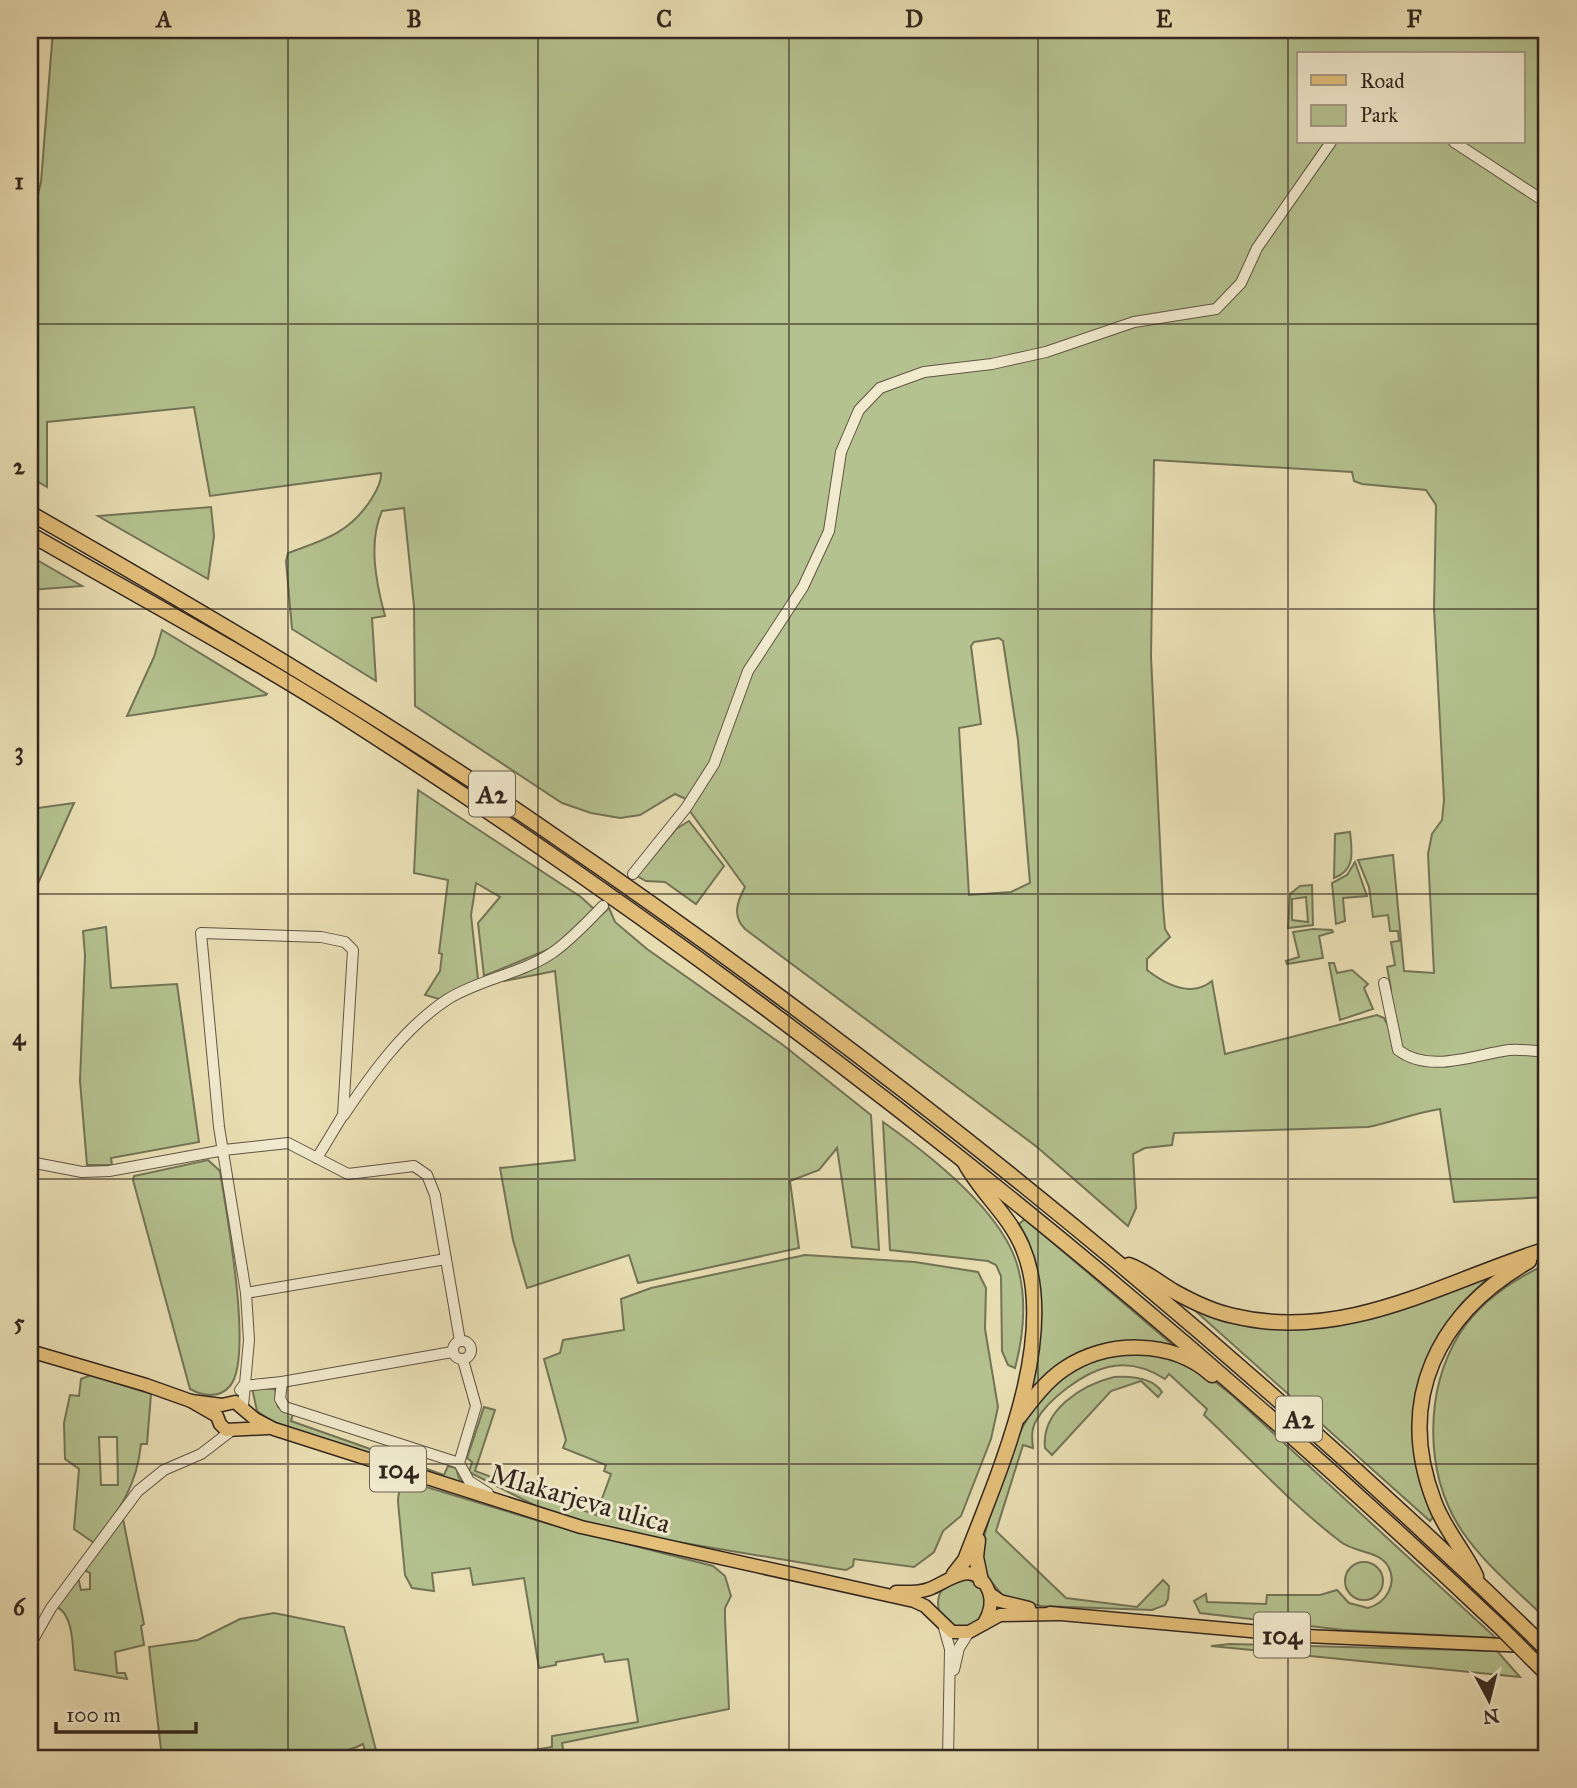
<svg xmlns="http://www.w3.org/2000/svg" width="1577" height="1788" font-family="'IM FELL Great Primer',serif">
<rect width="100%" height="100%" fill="#eadfb4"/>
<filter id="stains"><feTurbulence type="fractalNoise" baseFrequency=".00286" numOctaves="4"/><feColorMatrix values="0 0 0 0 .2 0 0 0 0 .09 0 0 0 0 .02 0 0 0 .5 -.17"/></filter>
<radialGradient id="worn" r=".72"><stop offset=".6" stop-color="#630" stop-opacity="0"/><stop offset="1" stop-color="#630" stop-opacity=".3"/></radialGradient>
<!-- green -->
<g fill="#b4c28f" stroke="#737457" stroke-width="2" fill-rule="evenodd">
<path d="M53,30h1494v1167l-93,5 -14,-93c-26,4 -47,13 -72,18l-194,6 -2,12 -27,3 -12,6 3,54 -8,18 -91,-79 -292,-218c-13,-13 -8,-27 0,-42l-56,-77 -1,-10 -13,-6 -35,21 -20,3 -29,-5 -29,-10 -147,-97 -1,-100 -10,-98 -22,3c-14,31 -6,72 3,105l-13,2 4,63 -84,-52 -6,-68 2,-8c37,-13 63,-21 84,-55 5,-8 10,-17 9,-25l-171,23 -16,-89 -147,15v65l-17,-10v-275h6l5,-20zM1299,54h224v88h-224zM1154,460l198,12 2,9 8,3 64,6 10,15 -2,103 10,192 -2,20 -10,14 -4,20 6,119 -30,-2 -11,-116 -35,5 11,27 4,30 15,-2 2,16h8l1,10 -8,1 4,23 -8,2 4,22v42l-7,-13 -7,-3 -152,39 -13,-73c-21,17 -47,3 -65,-11v-11l23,-22 -5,-8 -2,-23 -12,-249zM999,638l4,3 15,99 12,143 -19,9 -42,3 -10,-167 22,-4 -10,-78 3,-4z"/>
<path d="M211,507l3,29 -6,43 -110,-63z"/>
<path d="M30,556l52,30 -52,4z"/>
<path d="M162,630l105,64 -1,1 -139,21 27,-59z"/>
<path d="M418,790l163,107 13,12 -40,38 -70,29 -6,-53 22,-26 -24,-14 -5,32 7,64 -39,20 -14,-4 15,-24 2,-17 -3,-1 9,-73 -34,-7z"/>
<path d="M74,803l-38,85 -6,-1v-78z"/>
<path d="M689,821l35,45 -28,38 -31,-22 -19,-1 -9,-5 39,-47z"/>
<path d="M1350,832c2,19 6,38 -16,46l1,-44z"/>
<path d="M1355,862l12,34 -24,2 2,23 -9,3 -4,-41 15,-8z"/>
<path d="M1312,885l1,40 -25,3 2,-34 10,-8zM1306,897l2,25 -16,-2v-21z"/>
<path d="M609,908l6,14 32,27 136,96 88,70 8,135 -27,-3 -15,-99 -18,22 -29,11 9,67 -161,35 -9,-28 -102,33 -14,-48 -13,-72 75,-8 -20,-189 -51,10 -1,-3 52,-22z"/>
<path d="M106,927l5,61 66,-4 22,158 -88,16 1,7h-25l-7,-84 5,-126 -2,-24z"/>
<path d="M1313,929l19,1 1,2 -14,4 4,22 -36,6 -1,-3 13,-4 -6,-25z"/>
<path d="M1329,963h5l3,10 15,-3 16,14 -4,4 9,21 -33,11z"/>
<path d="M883,1122c44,31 115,86 133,139 11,34 8,73 -1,107l-7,-3 -6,-14 -1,-75 -5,-11 -8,-4 -98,-11z"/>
<path d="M208,1160l12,11c6,40 34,187 10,215 -11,13 -27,10 -40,3l-57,-209 1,-4z"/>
<path d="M1025,1219l149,127c-63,-11 -104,-4 -144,50 9,-65 19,-111 -11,-172z"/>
<path d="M805,1255l110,7 63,10 8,16 -1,41 13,78 -7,32 -30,77 -18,15 -9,21 -20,15 -60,-8 -1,7 -7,4 -13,-2 -209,-35 -80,-23 -75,-38 3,-10 -5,-4 17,-51 11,3 -20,61 121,44 15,-41 -7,-3 2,-6 -43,-17 3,-8 -22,-81 16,-6 3,-13 61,-10 -3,-31 30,-11z"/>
<path d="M1547,1264v356c-28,-28 -63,-56 -85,-89 -38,-57 -38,-140 -2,-198 20,-31 54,-54 87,-69z"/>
<path d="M1491,1275l-29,28 -20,27 -19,38 -6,24 18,123 -5,6 -239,-214 102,20z"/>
<path d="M1153,1352l45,16 35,28 263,242 -153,-8 -143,-17 -6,-12 12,-7 1,8 59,2 1,-9h53l17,-5 12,13 19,5c18,-5 30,-24 20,-42 -10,-16 -33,-13 -47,-24 -49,-37 -92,-85 -137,-127l3,-6 -38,-35 -4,5c-17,-11 -37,-17 -57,-12 -25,6 -60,32 -72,54 -5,8 -4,18 -3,27l-10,-3 -27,86 70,67 71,9 26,-27 6,6 -1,13 -3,6 -13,5 -111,-4 -38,-10 -20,-24c-6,-21 5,-48 11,-69 17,-59 46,-138 116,-150 14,-2 29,0 43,-1z"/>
<path d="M91,1375l60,19 -4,50h-6c-4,42 -22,67 -47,99l-20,-14 5,-60 -14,-10 -1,-36 6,-28 9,1 2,-17zM99,1437h18l1,48h-17z"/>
<path d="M1114,1377c17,-1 39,1 48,15l-4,5 -17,-16 -30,10 -59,64 -7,-7c-4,-38 37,-63 69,-71z"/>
<path d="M252,1388l23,1 3,18 15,7 -2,7 153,54 4,-9 8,2 3,10 13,12 -201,-69 -14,-10z"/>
<path d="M413,1483l136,41 164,42 12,10 6,20 -6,12v10l4,91 -167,34 2,12 -16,3h-64l68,-11v-11l86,-14 -10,-63 -23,3 -2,-8 -47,8v3l-17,3 -15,-90 -51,7 -3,-17 -38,5 2,18 -22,-3 -7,-13 -7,-73c0,-12 3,-16 15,-19z"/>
<path d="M123,1519l21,105 -3,2 3,19 -29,7 2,21h8l2,6 -52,-9c-3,-19 0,-54 -18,-63l21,-30 3,13 9,-1v-16l-6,-3z"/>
<circle cx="1364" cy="1581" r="19"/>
<circle cx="962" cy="1603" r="24"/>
<path d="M274,1613l70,14 34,131h-11l-4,-14c-46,24 -146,14 -201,14l-13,-111 49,-7 42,-21z"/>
<path d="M1230,1644l267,7 23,26 -309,-31z"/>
</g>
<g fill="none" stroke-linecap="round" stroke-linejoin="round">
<defs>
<g id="minor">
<path d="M1454,142l93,61"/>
<path d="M633,874l53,-66 28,-44 34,-93 55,-84 26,-56 12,-79 18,-42 21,-22 44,-16 68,-8 54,-12 88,-30 82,-13 25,-26 16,-35 74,-106"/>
<path d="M1384,983l14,67c32,24 75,5 111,0 12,-1 26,1 38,2"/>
<path d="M344,1115c28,-42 61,-88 104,-116 32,-20 73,-25 104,-46 19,-13 35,-31 51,-47"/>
<path d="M30,1162l52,10 27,-1 115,-21 64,-7 60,31 66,-8 13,9 8,20 25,146"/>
<path d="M246,1293l200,-34"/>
<circle cx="462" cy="1350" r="9"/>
<path d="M463,1360l13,46 -17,57 10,18 19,12"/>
<path d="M282,1382l-2,17 5,8 174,56"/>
<path d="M240,1390l3,-4 39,-4 170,-30"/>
<path d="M243,1406l6,-66 -3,-47 -27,-166 -18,-194 120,4 24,5 8,8 -10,165 -26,43"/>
<path d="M944,1628l6,21 -2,109"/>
<path d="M30,1645l21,-37 87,-117 26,-21 37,-16 30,-23"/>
<path d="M954,1670l5,-22 10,-16"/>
<path d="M30,1757l26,1"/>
</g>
<g id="major">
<path d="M30,1351l116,34 45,16 26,15 3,8 6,6 42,-2"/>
<path d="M191,1401l31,4 13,-3 20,17 19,10 307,98 333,74 11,5 27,26h17l31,-17 57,-1"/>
<path d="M896,1592c11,0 23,1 33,-3 19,-7 46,-33 60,3 4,11 1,21 -5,31"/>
<path d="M990,1594l10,7 29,7"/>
<path d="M1050,1613l256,23 241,11"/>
</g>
<g id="highway">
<path d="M30,513c174,100 348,202 514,316 350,239 680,508 985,803"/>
<path d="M30,534c109,63 221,123 327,191 410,264 790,568 1144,903"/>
<path d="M1129,1265c17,6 30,18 46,27 18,10 39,20 59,24 111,27 211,-35 313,-67"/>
<path d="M1019,1417c13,-17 27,-36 45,-48 42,-29 108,-30 148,6"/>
<path d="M978,1540l-2,17 5,24"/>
<path d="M954,1574l11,-14c33,-86 96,-224 57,-314 -14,-32 -41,-53 -57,-83"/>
<path d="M1476,1576c-12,-26 -32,-47 -42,-75 -39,-102 4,-188 95,-240"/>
<path d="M1532,1659l15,15"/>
</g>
</defs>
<!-- minor casing -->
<use href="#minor" stroke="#605444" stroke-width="12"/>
<!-- major casing -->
<use href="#major" stroke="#32261f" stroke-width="15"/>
<!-- highway casing -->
<use href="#highway" stroke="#32261f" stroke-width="17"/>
<!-- minor -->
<use href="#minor" stroke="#f1eace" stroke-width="10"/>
<!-- major -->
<use href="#major" stroke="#e5c07a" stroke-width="12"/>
<!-- highway -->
<use href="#highway" stroke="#e5c07a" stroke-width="14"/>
<defs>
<g id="highway-bridge">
<path d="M1501,1628l31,31"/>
<path d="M1529,1632l18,18"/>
</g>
</defs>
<!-- highway-bridge casing -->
<use href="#highway-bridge" stroke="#32261f" stroke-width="17" stroke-linecap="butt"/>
<!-- highway-bridge -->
<use href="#highway-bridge" stroke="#e5c07a" stroke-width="14"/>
</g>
<!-- grid -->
<path fill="none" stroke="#32261f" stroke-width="2" stroke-opacity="0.55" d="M288,30v1728M538,30v1728M789,30v1728M1038,30v1728M1288,30v1728M30,324h1517M30,609h1517M30,894h1517M30,1179h1517M30,1464h1517"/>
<g text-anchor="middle" stroke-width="6" stroke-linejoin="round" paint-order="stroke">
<!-- shield labels -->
<g fill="#f1eace" stroke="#6b6154" stroke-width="2">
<rect x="469" y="771.5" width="46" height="45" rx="5"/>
<rect x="1276" y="1396.5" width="46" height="45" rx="5"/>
<rect x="370" y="1446.5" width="56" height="45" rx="5"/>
<rect x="1254" y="1612.5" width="56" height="45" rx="5"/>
</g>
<g font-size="26" font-weight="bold" fill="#32261f">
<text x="492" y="803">A2</text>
<text x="1299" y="1428">A2</text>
<text x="398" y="1478">104</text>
<text x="1282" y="1644">104</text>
</g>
<!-- street labels -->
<g font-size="28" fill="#32261f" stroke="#f1eace">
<text transform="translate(580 1498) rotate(16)" y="10">Mlakarjeva ulica</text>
</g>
</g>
<!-- margin -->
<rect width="1577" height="1788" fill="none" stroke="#eadfb4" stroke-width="77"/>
<!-- legend -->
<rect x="1297" y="52" width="228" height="91" fill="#f1eace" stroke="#a59c88" stroke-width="2"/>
<rect x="1311" y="75" width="35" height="10" fill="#e5c07a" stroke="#a59c88" stroke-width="2"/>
<text x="1360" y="88" font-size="21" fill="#32261f">Road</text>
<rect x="1311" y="105" width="35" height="21" fill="#b4c28f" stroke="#a59c88" stroke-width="2"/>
<text x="1360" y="122" font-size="21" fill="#32261f">Park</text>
<!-- north arrow -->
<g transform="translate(1489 1700) rotate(173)" stroke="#f1eace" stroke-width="5" paint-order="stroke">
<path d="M0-5L12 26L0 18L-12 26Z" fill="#32261f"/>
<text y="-10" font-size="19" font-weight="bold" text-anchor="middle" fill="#32261f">N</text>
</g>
<!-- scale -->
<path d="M56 1722v10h140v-10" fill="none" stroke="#32261f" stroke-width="3.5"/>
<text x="66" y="1722" font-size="21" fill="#32261f" stroke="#f1eace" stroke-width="5" paint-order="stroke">100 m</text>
<rect x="38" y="38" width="1500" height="1712" fill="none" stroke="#32261f" stroke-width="2.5"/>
<g font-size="23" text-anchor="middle" font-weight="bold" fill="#32261f">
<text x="164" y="27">A</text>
<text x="414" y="27">B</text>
<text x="664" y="27">C</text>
<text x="914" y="27">D</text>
<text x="1164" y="27">E</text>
<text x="1414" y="27">F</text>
<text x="19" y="189">1</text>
<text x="19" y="474">2</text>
<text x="19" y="759">3</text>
<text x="19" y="1045">4</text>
<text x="19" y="1330">5</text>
<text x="19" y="1615">6</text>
</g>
<rect width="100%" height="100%" filter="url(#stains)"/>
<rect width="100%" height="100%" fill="url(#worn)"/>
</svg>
